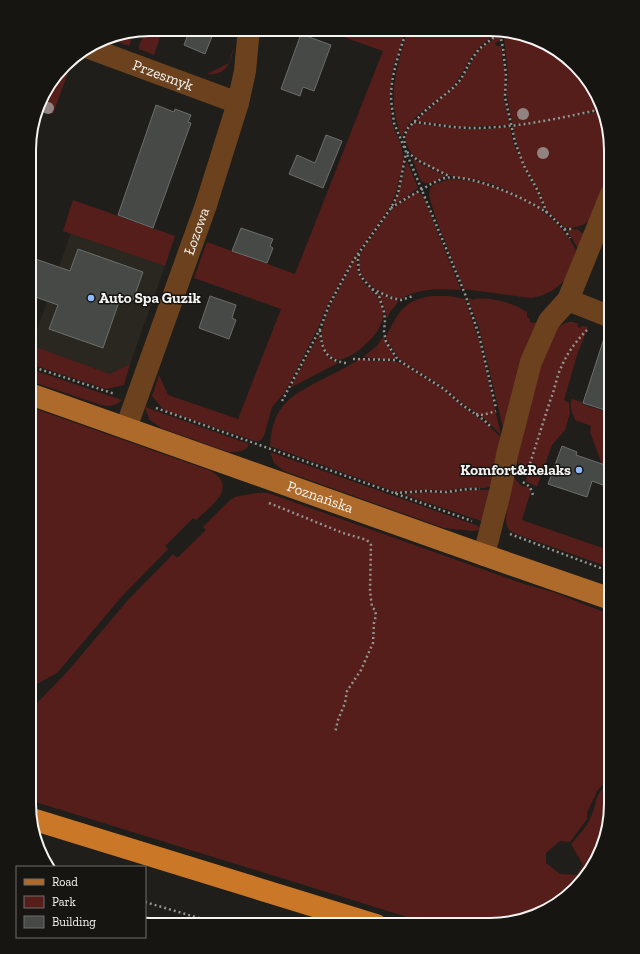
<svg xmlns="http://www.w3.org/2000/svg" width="640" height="954" font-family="'Zilla Slab',serif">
<rect width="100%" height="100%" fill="#1f1e1b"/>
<!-- built -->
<path fill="#29271f" d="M71,233l94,33 -35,98 -20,10 -79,-28z"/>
<!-- green -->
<g fill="#561e1a">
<path d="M154,29h9l-9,26 -15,-6c0,-10 7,-14 15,-20z"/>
<path d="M324,30h82l-13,38 -2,16 -1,17 2,22 9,22 3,15 -8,33 -9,19 -34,47 -25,45 -10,24 -33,64 -13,15 -8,29 -4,5h-5l-91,-31 -12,-14 7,-21 9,20 70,24 43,-110 -87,-31 13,-36 88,32 88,-223z"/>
<path d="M408,30h88l1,3c-8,6 -17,12 -23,20 -8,11 -12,23 -21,33 -16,18 -44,28 -51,52 -16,-41 -6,-68 6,-108z"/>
<path d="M506,30l58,24 38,49 1,6 -41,9 41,-7 8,39v32l-10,26 -8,10 -10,7 -12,3 -7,-1 -15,-14 -4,-5 -5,-16 -15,-24 -5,-13 -8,-29 23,-4 -23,2 -6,-33 2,-17 -4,-37z"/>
<path d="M129,32l2,9 -2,5 -23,-8 5,-3z"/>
<path d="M499,35l2,5 -6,3 1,3h5l2,8 -1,5 2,2 -1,5 2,2v13l-1,18 6,26 -48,2 -47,-6 40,-34 7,-8 16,-28z"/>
<path d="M234,46c-3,16 -7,30 -27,28l22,-11z"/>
<path d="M71,58l2,1 -20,55 -14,-6 6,-18z"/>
<path d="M414,123l46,6h27l23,-2 4,17 11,26 14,24 5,17c-18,-12 -37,-22 -58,-29 -10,-3 -20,-3 -30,-5 -16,-4 -48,-17 -50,-36 -1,-8 2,-13 8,-18z"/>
<path d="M412,158l14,9 20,9c-9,3 -17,11 -25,5z"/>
<path d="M407,161l11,27 -25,18 5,-12z"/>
<path d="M449,179c46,0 108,29 127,72 -2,8 -4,18 -8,24 -8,13 -23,21 -37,23l-67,-9 -28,-70 -7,-23 1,-8 3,-3z"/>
<path d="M415,193h4l4,3 38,94c-21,-1 -41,-3 -60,9 -22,-4 -50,-20 -40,-47l31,-43z"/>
<path d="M73,200l102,36 -10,30 -102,-35z"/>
<path d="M577,229l5,4 5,1 -6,20 -14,-24z"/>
<path d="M357,256c0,6 -1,13 2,18 3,9 10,13 15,19 15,18 10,33 -5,48 -9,9 -19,17 -31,19 -34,-11 -6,-58 4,-76 5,-10 9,-19 15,-28z"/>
<path d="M375,292l24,9 -9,11 -3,7 -4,-16z"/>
<path d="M431,296h18l16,3 14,41 22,95 -17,-17 -21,-14 -20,-17 -43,-27 -14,-21v-3c13,-23 16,-35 45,-40z"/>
<path d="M470,298l2,2c13,-5 45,3 55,13v4l3,2v3l3,1 4,-1 2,2 -33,116 -27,-112 -11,-29z"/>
<path d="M568,322h5l6,2 -2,1 2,3 4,-2 5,1 -11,28 -13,45 5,3 1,10 -5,17 -13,15 -15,42 -11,-6 1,-6 -3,1 -3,-1v-8l-4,-5 1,-4 -1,-1 12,-70 29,-60z"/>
<path d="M320,333c-1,15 5,24 18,30l-48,25z"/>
<path d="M383,337l13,22 -12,1 -21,-3 14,-11z"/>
<path d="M30,345l80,29 20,-10 -6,21 -18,4 -76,-25z"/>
<path d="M360,359l15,2h19l12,5 38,24 17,15 22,16 19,17 -9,48 -8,2h-23l-18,3 -16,-1 -32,2 -126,-46c3,-39 17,-48 49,-65 14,-7 28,-14 41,-22z"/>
<path d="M30,369l92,31c-7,6 -12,7 -21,5l-71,-24z"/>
<path d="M608,396l3,1v49l-8,21 -13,-35 1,-6 -16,-6c-3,-8 -6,-14 -3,-21l10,3v2l21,7z"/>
<path d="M30,407l181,64c28,17 -1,35 -15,49l-3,-2 -28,28 3,3 -45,46 -66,78 -20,11 -8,3z"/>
<path d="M145,407l104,37c-3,8 -12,8 -20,8l-68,-24 -12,-9z"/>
<path d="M270,452l211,75 -3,3 -5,1 -29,-3 -160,-57 -10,-8z"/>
<path d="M512,475l8,10 9,3 2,2 -9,30 89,31v17l-95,-34 -7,-4 -2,-4 -1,-5 1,-17 4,-11z"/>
<path d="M473,490h22l-11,32 -82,-28 28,-2 12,1z"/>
<path d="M256,493h12l259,92 26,7 58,23v163l-5,3 -9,10 -10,22v6l-17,23 -10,-1 -14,12v10l14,11 17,1 6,-10 -12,-21c6,-7 15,-16 19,-25 8,-16 3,-26 21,-37v31l-20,59 -27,28 -27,16 -46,9h-58l-404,-125v-99l8,2 31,-32 60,-71 45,-46 4,4 29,-28 -3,-3 27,-27 5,-3z"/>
</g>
<!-- building -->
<g fill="#474946" stroke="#6c6e6b">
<path d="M190,29h25l-10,25 -21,-9z"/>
<path d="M301,34l30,11 -17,46 -11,-4 -3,9 -19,-7z"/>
<path d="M156,105l18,7 1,-3 16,6 -3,7 3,1 -38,105 -35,-13z"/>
<path d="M326,135l16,6 -19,47 -34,-14 8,-19 18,8z"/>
<path d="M241,228l32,11 -3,7 3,2 -6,15 -35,-12z"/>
<path d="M78,249l65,23 -10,28 -12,-4 -18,52 -54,-19 9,-24 -28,-10v-38l40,14z"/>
<path d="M210,296l26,9 -4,13 4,2 -7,19 -30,-11z"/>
<path d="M607,329h4v83l-28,-9z"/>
<path d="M562,446l15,6 -1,3 35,12v21l-19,-7 -5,16 -39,-13z"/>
</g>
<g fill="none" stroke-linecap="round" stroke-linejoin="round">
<!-- path -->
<g stroke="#92928f" stroke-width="2.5" stroke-dasharray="2 3" stroke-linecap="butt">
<path d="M407,30c-7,20 -15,42 -16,64 0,10 2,19 3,29l71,171 14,41 17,73"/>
<path d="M497,30l4,9 2,9 3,27 -1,22 10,45 9,24 14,25 9,22"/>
<path d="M414,122c19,2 39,6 58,6 45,0 88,-10 131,-19"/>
<path d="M405,148l-1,-12 4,-8 18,-18 27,-22 8,-9 10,-19 8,-11 24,-19"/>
<path d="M407,152l12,9 30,15"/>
<path d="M391,208c13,-9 27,-16 40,-24 5,-2 9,-5 14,-6 25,-5 80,20 101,34 7,5 12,12 18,17h10"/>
<path d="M564,229l6,9"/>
<path d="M359,254l-1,6 1,13 4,6 9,10 20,9 9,2 12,-4"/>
<path d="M372,289l7,7 5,16 1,8 -1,12 2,10 12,18 46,29 17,15 23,16 7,7"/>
<path d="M320,330c2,19 5,30 26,33"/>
<path d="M353,359l44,1"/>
<path d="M30,366l85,28"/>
<path d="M282,401l38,-72 9,-24 24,-44 38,-53 7,-14 8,-41"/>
<path d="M156,408l316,113"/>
<path d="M476,414l7,1 13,-4"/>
<path d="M527,473l24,-75c4,-9 5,-19 9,-28 6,-15 15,-28 27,-40"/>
<path d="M523,482l7,5 3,8"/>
<path d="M395,493l31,-2 20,1 22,-3h12"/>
<path d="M269,503l74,30 24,7 4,5 -1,46 2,16 3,3 1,5 -2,8 -1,20 -12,27 -14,21 -2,12 -7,17 -3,13"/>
<path d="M510,534l101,38"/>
<path d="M145,902l74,22"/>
</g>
<!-- minor -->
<g stroke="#6c421e" stroke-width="22">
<path id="s1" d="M89,48l149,55"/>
<path d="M568,300l43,17"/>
<path id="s2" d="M126,428l80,-223 32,-102 7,-32 4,-42"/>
<path d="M484,555l17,-67 6,-33 24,-93 18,-41 19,-21 43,-106"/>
</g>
<!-- major -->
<path stroke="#ae6a2b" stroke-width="22" id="s3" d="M30,394l454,161 127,44"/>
<!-- highway -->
<path stroke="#ca7828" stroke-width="22" d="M32,819l344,106"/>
</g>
<!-- trees -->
<g fill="#918380">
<circle cx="48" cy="108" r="6"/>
<circle cx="523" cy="114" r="6"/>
<circle cx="543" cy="153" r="6"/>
</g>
<!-- markers -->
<g fill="#8eb9fc" stroke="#161512" stroke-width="1.5">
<circle cx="91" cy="298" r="4"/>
<circle cx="579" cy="470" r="4"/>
</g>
<g text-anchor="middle" stroke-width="3" stroke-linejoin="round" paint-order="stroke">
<!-- street labels -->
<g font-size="15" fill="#f4f4f2" stroke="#161512">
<text dy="5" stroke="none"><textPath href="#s1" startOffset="79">Przesmyk</textPath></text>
<text dy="5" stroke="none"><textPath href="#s2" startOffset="209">Łozowa</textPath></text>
<text dy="5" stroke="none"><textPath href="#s3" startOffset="308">Poznańska</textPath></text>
</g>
<!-- poi labels -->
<g font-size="15" font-weight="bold" fill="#f4f4f2" stroke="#161512" text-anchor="start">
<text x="99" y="303">Auto Spa Guzik</text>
<text x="571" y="475" text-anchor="end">Komfort&amp;Relaks</text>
</g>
</g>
<!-- crop -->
<path d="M0 0H640V954H0ZM150 36H490A114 114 0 0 1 604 150V804A114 114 0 0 1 490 918H150A114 114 0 0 1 36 804V150A114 114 0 0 1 150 36Z" fill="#161512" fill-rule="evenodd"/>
<path fill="none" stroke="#f4f4f2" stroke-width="2" d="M150 36H490A114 114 0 0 1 604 150V804A114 114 0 0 1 490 918H150A114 114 0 0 1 36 804V150A114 114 0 0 1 150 36Z"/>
<!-- legend -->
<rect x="16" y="866" width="130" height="72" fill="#161512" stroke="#6f6e6c"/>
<rect x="24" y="879" width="20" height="6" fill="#ae6a2b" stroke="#6f6e6c"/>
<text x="52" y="886" font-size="12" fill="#f4f4f2">Road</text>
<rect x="24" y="896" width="20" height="12" fill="#561e1a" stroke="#6f6e6c"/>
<text x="52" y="906" font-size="12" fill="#f4f4f2">Park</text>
<rect x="24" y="916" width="20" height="12" fill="#474946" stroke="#6f6e6c"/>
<text x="52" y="926" font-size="12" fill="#f4f4f2">Building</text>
</svg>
